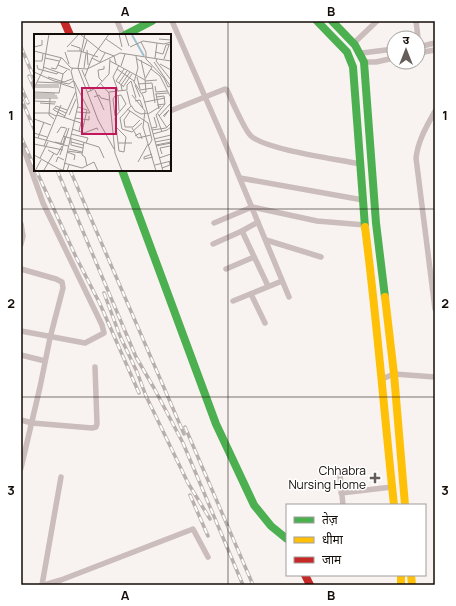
<svg xmlns="http://www.w3.org/2000/svg" width="456" height="606" font-family="Manrope,'Noto Sans Devanagari',sans-serif">
<rect width="100%" height="100%" fill="#f8f3f0"/>
<g fill="none" stroke-linecap="round" stroke-linejoin="round">
<!-- street -->
<g stroke="#cbbdbc" stroke-width="5.5">
<path d="M117,21l6,14"/>
<path d="M172,21l51,117 66,159"/>
<path d="M416,21l3,25"/>
<path d="M354,43l23,-22"/>
<path d="M418,47l17,-4"/>
<path d="M362,53l32,-4"/>
<path d="M418,53l17,-3"/>
<path d="M364,62h12l18,-4"/>
<path d="M170,111l55,-22 2,1c4,9 18,41 24,46 16,14 86,23 109,28"/>
<path d="M435,111c-8,15 -17,29 -19,47l19,151"/>
<path d="M21,141l22,62 59,122 2,8 -19,10 -64,-12"/>
<path d="M240,178l123,22"/>
<path d="M214,223l38,-16 65,14 48,4"/>
<path d="M21,224l2,12 -2,8"/>
<path d="M242,231l26,55"/>
<path d="M266,240l55,17"/>
<path d="M213,244l29,-13 16,-9"/>
<path d="M21,269l35,10 6,3 1,6 -13,50 -10,49 -19,81"/>
<path d="M226,269l28,-12"/>
<path d="M251,294l14,29"/>
<path d="M233,301l49,-20"/>
<path d="M21,355l24,6"/>
<path d="M382,379l12,-5 41,3"/>
<path d="M21,420l11,3 60,5 4,-1 1,-3 -2,-57"/>
<path d="M340,475l3,30"/>
<path d="M341,493l51,-6"/>
<path d="M42,585l19,-108"/>
<path d="M44,585l17,-5 132,-51 15,28"/>
</g>
<!-- fast -->
<g stroke="#4caf50" stroke-width="8">
<path d="M317,21l30,31 6,15 12,160"/>
<path d="M332,21l23,24 9,17 12,161 9,74"/>
<path d="M125,35l27,-14"/>
<path d="M122,170l94,254 38,81 17,21 16,13"/>
</g>
<!-- slow -->
<g stroke="#ffc107" stroke-width="8">
<path d="M365,227c12,93 19,185 29,278"/>
<path d="M385,297l9,77 11,131"/>
<path d="M401,575v10"/>
<path d="M411,575l1,10"/>
</g>
<!-- jam -->
<g stroke="#c62828" stroke-width="8">
<path d="M64,21l6,14"/>
<path d="M305,575l5,10"/>
</g>
<defs>
<g id="rail">
<path d="M21,47l14,33"/>
<path d="M29,76l6,14"/>
<path d="M21,87l7,16"/>
<path d="M21,98l14,33"/>
<path d="M21,137l14,31"/>
<path d="M36,170l40,87 24,47 39,89"/>
<path d="M57,170l79,187 18,31 29,55 60,142"/>
<path d="M70,170l114,264"/>
<path d="M104,293l16,43 17,36 9,24 42,87 22,36"/>
<path d="M185,427l68,158"/>
<path d="M190,495l18,41"/>
</g>
</defs>
<!-- rail casing -->
<use href="#rail" stroke="#b8b0ae" stroke-width="3.5"/>
<!-- rail -->
<use href="#rail" stroke="#fff" stroke-width="2" stroke-dasharray="6" stroke-linecap="butt"/>
</g>
<!-- grid -->
<path fill="none" stroke="#140c07" stroke-width="1" stroke-opacity="0.55" d="M228,21v564M21,209h414M21,397h414"/>
<!-- markers -->
<path fill="#645d59" stroke="#fff" stroke-width="1.5" d="M373 472h4v4h4v4h-4v4h-4v-4h-4v-4h4z"/>
<g text-anchor="middle" stroke-width="3" stroke-linejoin="round" paint-order="stroke">
<!-- poi labels -->
<g font-size="12" fill="#140c07" stroke="#fff" text-anchor="end">
<text x="366" y="475">Chhabra<tspan x="366" dy="14">Nursing Home</tspan></text>
</g>
</g>
<!-- overview -->
<g transform="translate(34 34)">
<rect width="137" height="137" fill="#f8f3f0"/>
<path fill="none" stroke="#9ec1ce" stroke-width="2" d="M98,1l12,21"/>
<path fill="none" stroke="#9d9793" stroke-width="1" d="M46,0l21,17 13,5 2,8M51,0l-7,34 20,52 16,29M85,0l3,13M91,0l4,12M72,5l16,11M125,5l12,1M107,8l5,10v7l18,19 4,9 3,-1M37,11l9,3v3M0,13l8,-2v-5M33,13l12,-13M96,13l13,-6 21,3 7,-2M53,16l1,15M0,17l28,7 9,10 16,1 33,-16 51,8M33,17h13l18,6M31,18l4,12M49,18l4,-12M121,18l8,2 3,-9 5,-1M102,22l2,12 -4,14 9,14 20,75M11,24l14,3M58,24l8,4 5,-9M121,24l2,-15M103,25l15,8 -7,12 1,13 -4,1M123,25l-1,2 15,19M130,25l5,-14M107,26l4,18M1,27h7l1,-7M76,27l35,19M120,28l17,25M126,30l11,6M3,31l1,4 19,5 1,-2M24,31l12,5M87,32l4,-12M9,33l20,7 4,-4M17,34l5,1 5,-11M39,34l-2,3 5,20M50,34l2,-15M83,35l17,12M117,35l9,7 11,22M48,36l9,21M0,38l20,9 15,3 4,-3M51,42l7,-18 17,-24M14,43l16,5 8,-3M103,43l3,12M40,47l16,32 -13,-1M68,47l-3,-3 -1,-8 6,-1v-3M111,47l12,-1M3,48l22,1M25,49l15,5M66,49l9,10 6,60 7,18M85,49l8,-12M104,50l14,-1 3,20M2,51h23M101,51l5,12M89,52l-7,-5 8,-12M121,52l1,6 11,-1M1,53h24M89,53l9,-13M0,54l9,-18 6,-36M61,56l9,20M88,56l-1,-5 9,-13M93,56v-5l4,-4 5,17M106,56l13,-2M84,57l-5,-14 6,-12M93,57l3,13 5,7 6,3 7,-1M0,58l25,1 4,-19M54,58l8,-4 13,-14 1,-15M75,58l18,-2M0,60h21M121,60l13,-1M122,60l3,15M84,61l1,16M98,61l13,16 -2,16 13,44M0,62h23M60,63l5,-2 2,3 8,2M122,63l8,-1 1,8 -8,1M0,64h24M16,64l-1,17 5,4M0,67l22,1M101,67l5,-1 3,8M111,68l20,-4M6,69l15,1M97,72l-11,12 2,11 10,3 10,-9M44,73l9,3 -5,22M21,74l11,5M93,75l21,14 4,17 -3,5M19,76l3,-4 11,4M20,76l11,6M0,79h16l6,3M114,80l13,-8M124,80l9,14M23,81l27,9M35,81l7,-16M81,82l-2,-17 2,-3 6,-1 5,9 -10,12M125,82l11,-12M129,82l6,-6 -5,7M30,84l12,-27M41,84l14,2v-4M81,84l4,33 5,1 2,-15 -9,-9M0,85l17,6M91,93h8l7,-7M91,93l-1,-7 6,-9M98,94l6,10 13,-3M118,94l5,-1 -3,-10M38,95l12,4 13,-5 1,2M118,96l14,-2 5,-5M45,97l3,-12M128,98l-6,-17 9,-11M0,99l13,4M23,99l4,-6 5,1M37,100l17,4 -2,5M119,100l14,-4 4,-3M29,102l36,11 5,11M101,102l5,-3 2,6M0,103l34,9M4,104l6,-16M37,105v6l12,3M120,105l17,-4M21,108l8,2 2,-7M37,108l12,3M50,108l-2,13 3,2 2,9M121,108l16,-3M84,109h14M0,110l29,6M26,111l7,-17M122,111l15,-3M10,112l17,-41M122,112l15,-3M35,115l13,3M14,116l9,5 5,-9M33,117l15,2M33,118l8,3 -1,5M118,120l-8,3v2l9,-2M128,120l-2,-6 10,-2M0,121l25,14 8,2 2,-6M26,121l9,-27M6,124l8,-16M125,124l12,-4M22,128l2,-5 6,3M104,128l10,-18M30,129l18,5 12,-6 4,9M121,131l16,-4M128,134l8,-3 -1,-4M10,136l10,-17M1,137l6,-11M29,137l15,-66 -2,-13"/>
<path fill="#c2185b" fill-opacity="0.15" stroke="#c2185b" stroke-width="2" d="M48,54h34v46h-34z"/>
<rect width="137" height="137" fill="none" stroke="#140c07" stroke-width="2"/>
</g>
<!-- border -->
<rect width="456" height="606" fill="none" stroke="#ffffff" stroke-width="44"/>
<!-- legend -->
<rect x="286" y="504" width="140" height="72" fill="#ffffff" stroke="#a19e9c"/>
<rect x="294" y="517" width="20" height="6" fill="#4caf50" stroke="#a19e9c"/>
<text x="322" y="524" font-size="12" fill="#140c07">तेज़</text>
<rect x="294" y="537" width="20" height="6" fill="#ffc107" stroke="#a19e9c"/>
<text x="322" y="544" font-size="12" fill="#140c07">धीमा</text>
<rect x="294" y="557" width="20" height="6" fill="#c62828" stroke="#a19e9c"/>
<text x="322" y="564" font-size="12" fill="#140c07">जाम</text>
<!-- north arrow -->
<g transform="translate(406 50)"><circle r="19" fill="#ffffff" stroke="#a19e9c"/>
<path d="M0-3L7 15L0 10L-7 15Z" fill="#645d59"/>
<text y="-6" font-size="11" font-weight="bold" text-anchor="middle" fill="#140c07">उ</text>
</g>
<rect x="22" y="22" width="412" height="562" fill="none" stroke="#140c07" stroke-width="1.5"/>
<g font-size="13" text-anchor="middle" font-weight="bold" fill="#140c07">
<text x="125" y="16">A</text>
<text x="331" y="16">B</text>
<text x="11" y="120">1</text>
<text x="445" y="120">1</text>
<text x="11" y="308">2</text>
<text x="445" y="308">2</text>
<text x="11" y="495">3</text>
<text x="445" y="495">3</text>
<text x="125" y="600">A</text>
<text x="331" y="600">B</text>
</g>
</svg>
